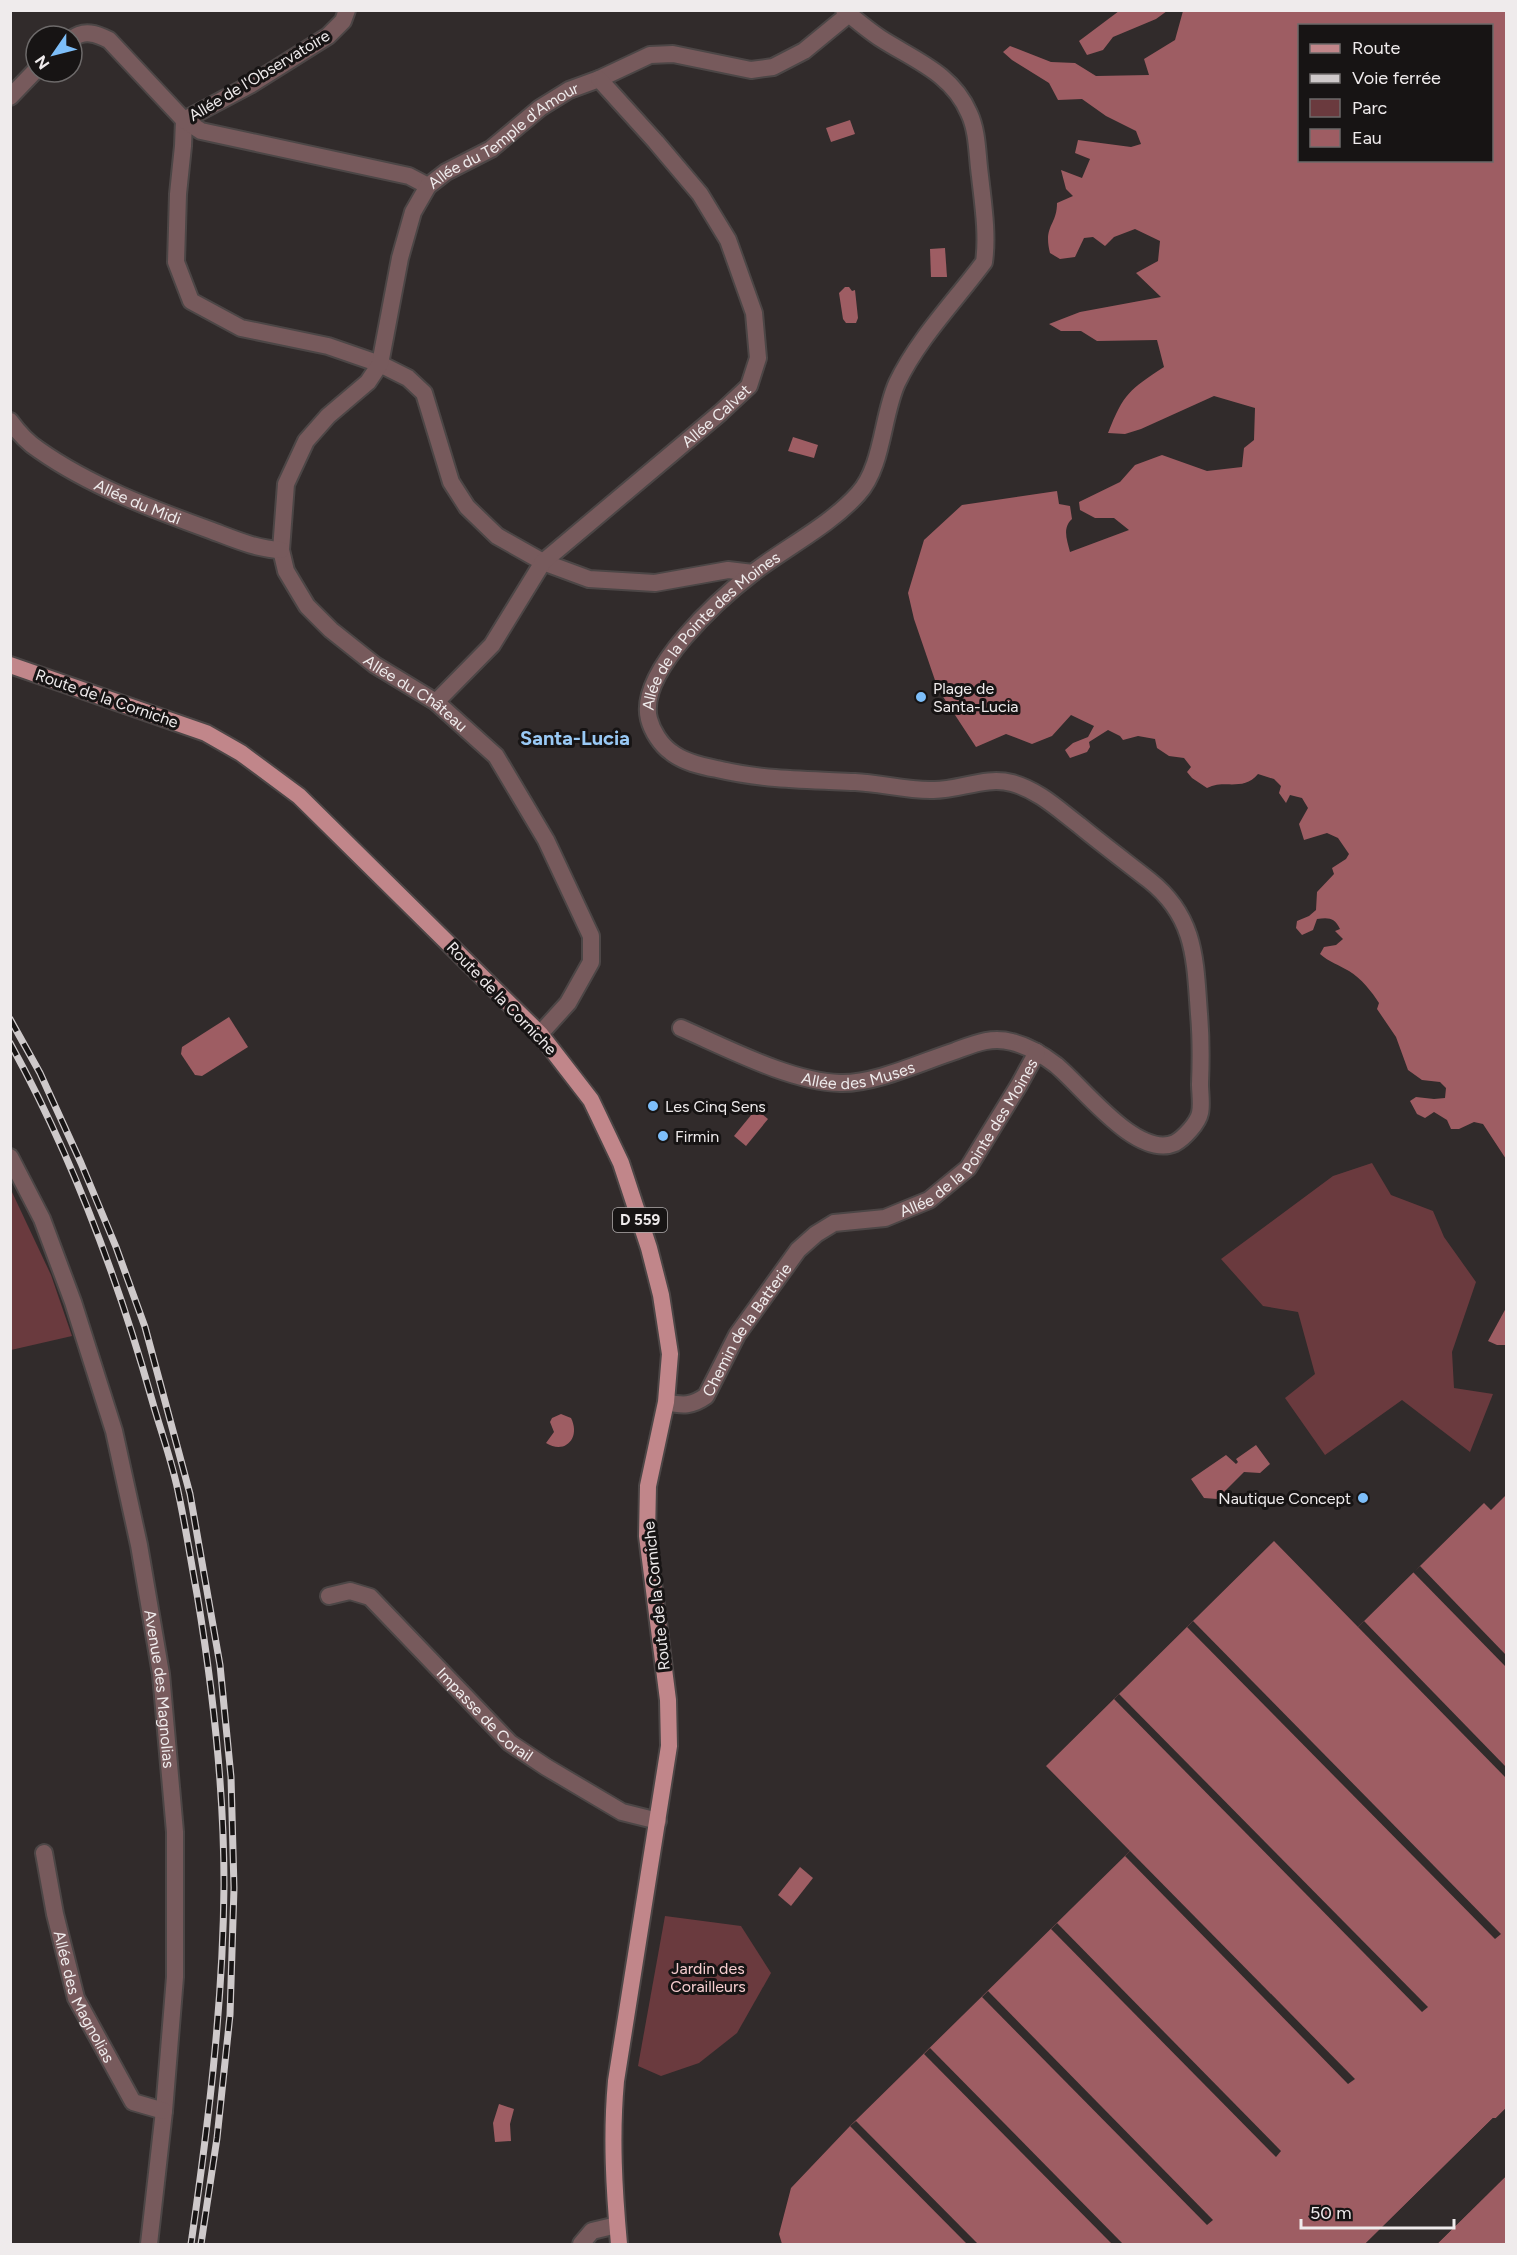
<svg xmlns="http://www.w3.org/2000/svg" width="1517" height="2255" font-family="Figtree,sans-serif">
<rect width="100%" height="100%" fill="#312b2b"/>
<!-- green -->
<g fill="#6a3a3e">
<path d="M1372,1163l19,32 42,16 11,26 32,45 -24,70 2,36 39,6 -23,58 -68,-52 -77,55 -40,-57 30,-24 -17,-62 -35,-6 -42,-47 112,-83z"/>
<path d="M11,1190l40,85 21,61 -61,14z"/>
<path d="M665,1916l76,10 30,47 -34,60 -38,30 -38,13 -23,-10z"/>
</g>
<!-- water -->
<g fill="#9e5d63" fill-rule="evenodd">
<path d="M1119,11h48l-11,8 -43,18 -10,13 -16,5 -8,-14z"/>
<path d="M1183,11h323v1148l-23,-35 -9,-2 -15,7h-8l-4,-9 -13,-8 -9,6 -8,-4 -7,-13 6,-4 18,2 11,-1 1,-10 -6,-6 -18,-2 -14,-10 -12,-33 -19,-28 2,-6c-7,-11 -18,-25 -30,-32 -10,-6 -20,-9 -29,-17l4,-7 12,-2 7,-6 -8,-8 5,-2c-5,-11 -11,-12 -23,-10l-4,11 -11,5 -6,-7 1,-7 12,-5 7,-6 1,-18 17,-18 -2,-6 14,-9 3,-5 -11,-16 -11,-5 -23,7 -5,-16 9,-16 -6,-10 -12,-3 -4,8 -7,-10 2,-7 -7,-7 -16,-5c-15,18 -33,5 -51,14l-15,-10 -5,-6 4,-5 -7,-9 -15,-2 -12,-8 -2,-9 -17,-3 -15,4 -3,-4 -12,-6 -19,12 1,5 -3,5 -17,6 -5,-8 8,-7 15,-6 6,-11 -23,-11 -19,21 -20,8 -26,-10 -30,13 -38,-58 -24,-70 -6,-26 16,-53 38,-35 95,-14 2,13 11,2 2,13c-10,9 -5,21 -2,33l59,-22 -15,-12h-19l-15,-8 -1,-8 41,-20 15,-17 27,-10 45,16 35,-4 2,-19 10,-8 1,-32 -41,-12 -73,33 -16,5 -17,-1c16,-40 21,-43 56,-66l-7,-27 -60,1 -16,-10h-20l-12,-7 31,-12 81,-15 -25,-24 22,-12 2,-20 -25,-12 -21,8 -9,9 -12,-9 -9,1 -9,19 -15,2 -10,-6c-7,-28 7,-27 7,-50l16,-7 -7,-7 -5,-19 21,8 8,-19 -15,-6 3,-13 53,7 10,-3 -5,-13 -30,-15 -24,-17 -24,1 -9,-17 -37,-23 -9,-8 7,-6 41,16 24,1 21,13 53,-1 -5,-16 31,-19zM1300,26h192v134h-192z"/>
<path d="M850,120l5,14 -24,8 -5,-14z"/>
<path d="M945,248l2,29h-16l-1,-28z"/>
<path d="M845,287h4l3,4 3,-1 3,28 -2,5h-10l-3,-4 -4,-26z"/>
<path d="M793,437l25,8 -4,13 -26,-7z"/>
<path d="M229,1017l19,30 -46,29 -7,-1 -14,-21 1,-7z"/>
<path d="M756,1109l12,10 -22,27 -12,-10z"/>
<path d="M1506,1308v37h-9l-9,-4z"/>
<path d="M561,1414l10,4c10,20 -6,37 -25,25l8,-11 -4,-10 2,-4z"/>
<path d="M1256,1445l14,19 -10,9 -16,-1 -27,27 -13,-1 -13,-19 35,-24 10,9 2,-2 -2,-3z"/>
<path d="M1506,1495v613l-10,10h-3l-128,126h-583l-3,-10 12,-46 59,-62 280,-275 -84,-85 228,-225 84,86 126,-124 7,7z"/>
<path d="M800,1867l13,11 -22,28 -13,-11z"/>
<path d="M499,2104l15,5 -4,15 1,17 -16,1 -2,-19z"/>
<path d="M1506,2176v68h-69z"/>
</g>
<!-- pier -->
<g fill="#312b2b">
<path d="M1420,1566l86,89v12l-93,-95z"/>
<path d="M1193,1621l308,313 -6,5 -308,-312z"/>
<path d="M1364,1621l142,146v11l-148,-151z"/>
<path d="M1119,1694l309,313 -6,5 -308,-313z"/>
<path d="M1130,1851l225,228 -7,5 -223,-228z"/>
<path d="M1057,1923l224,228 -5,6 -225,-228z"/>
<path d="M988,1991l225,229 -6,5 -225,-228z"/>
<path d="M930,2048l193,196h-11l-188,-190z"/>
<path d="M1506,2108v4l-8,8 -3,1 -126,123h-4l128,-126h3z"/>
<path d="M856,2121l122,123h-11l-117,-118z"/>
<path d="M1506,2173v3l-69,68h-3z"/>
</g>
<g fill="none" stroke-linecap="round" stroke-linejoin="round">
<defs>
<g id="minor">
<path d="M347,10l-4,11 -15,15 -78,49 -66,35 -1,26 -5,48 -2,68 15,39 50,27 87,18 52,18 28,14 16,15 27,89 16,25 30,29 46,26 46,17 66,4 73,-13 25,3"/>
<path id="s1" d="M72,39c12,-10 25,-5 37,1l75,80 17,11 208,45 19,10 18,-14 45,-23 49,-41 29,-18 30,-11 51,-24 23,-1 78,16 22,-3 31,-16 45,-37"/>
<path d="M10,97l26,-27"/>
<path id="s2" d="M428,186l-15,26 -13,46 -20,106 -12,18 -40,34 -22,25 -20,43 -5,66 5,21 21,35 24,24 44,35 61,37 60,54 50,84 45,96v26l-23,41 -28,31"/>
<path id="s3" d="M10,421c8,11 18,22 29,29 51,36 113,59 171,80 24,9 46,19 71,20"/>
<path id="s4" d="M436,702l56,-57 51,-83 177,-149 29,-27 9,-28 -4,-45 -26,-73 -28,-46 -44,-52 -57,-63"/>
<path id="s5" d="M681,1028c46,20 110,54 159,55 35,1 81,-21 115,-32 19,-7 36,-15 57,-9 16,4 31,13 44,23 26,21 81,95 119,78 9,-5 23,-20 25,-30 2,-8 0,-21 0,-29 1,-24 1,-47 -1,-70 -4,-54 -3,-97 -50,-134 -23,-18 -47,-36 -70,-55 -21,-16 -41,-35 -67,-42 -26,-7 -52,7 -78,7 -27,1 -53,-7 -79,-8 -47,-2 -92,-2 -138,-13 -16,-3 -34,-7 -46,-17 -10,-7 -19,-21 -22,-33 -12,-47 71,-121 105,-147 34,-26 75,-46 104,-78 25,-27 24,-78 39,-111 21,-44 58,-82 87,-121 4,-27 -1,-59 -4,-86 -3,-21 -2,-44 -11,-63 -17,-40 -55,-53 -89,-75 -12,-8 -24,-18 -36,-28"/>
<path id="s6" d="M10,1157l32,62 31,83 41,129 25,114 22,129 14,158v145l-11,134 -15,133"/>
<path id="s7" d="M666,1402c17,4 26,4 40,-6l31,-61 61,-85 18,-16 18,-11 51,-5 44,-18 39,-32 51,-83 18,-33"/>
<path id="s8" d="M329,1596l21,-5 20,6 140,146 36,24 76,45 36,9"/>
<path id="s9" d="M44,1853l11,61 21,84 57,104 31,9"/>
<path d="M581,2244l11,-13 25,-6"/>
</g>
<path id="primary" d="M10,665l196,68 35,20 58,43 241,238 51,66 30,63 28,85 12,47 9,59 -4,48 -18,84 -1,50 21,164 1,46 -53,335c-5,55 -2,108 3,163"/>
</defs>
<!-- minor casing -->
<use href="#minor" stroke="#4c4646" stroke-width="20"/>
<!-- primary casing -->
<use href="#primary" stroke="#4c4646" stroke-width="20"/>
<!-- minor -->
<use href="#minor" stroke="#775a5c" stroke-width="16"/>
<!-- primary -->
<use href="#primary" stroke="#c1868a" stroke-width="16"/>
<defs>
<g id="rail">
<path d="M10,1019l30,54 41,90 35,84 29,80 45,167 30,171 11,112 3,111 -4,127 -13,123 -16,106"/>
<path d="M10,1043c62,113 107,233 142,357 9,32 21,64 27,96 7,33 12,66 18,98 16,96 27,194 27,291 -1,121 -16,241 -33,359"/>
</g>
</defs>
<!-- rail casing -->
<use href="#rail" stroke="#cec9ca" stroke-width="7"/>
<!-- rail -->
<use href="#rail" stroke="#171414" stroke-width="4.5" stroke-dasharray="14" stroke-linecap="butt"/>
</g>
<!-- markers -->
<g fill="#7dbef9" stroke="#171414" stroke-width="2">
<circle cx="921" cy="697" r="6"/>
<circle cx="653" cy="1106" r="6"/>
<circle cx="663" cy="1136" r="6"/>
<circle cx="1363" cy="1498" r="6"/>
</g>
<g text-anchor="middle" stroke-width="6" stroke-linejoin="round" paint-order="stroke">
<!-- shield labels -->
<rect fill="#171414" stroke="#aeaaab" stroke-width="1.5" x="613" y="1208" width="54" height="24" rx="4.5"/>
<g font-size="15" font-weight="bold" fill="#efebec">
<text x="640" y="1225">D 559</text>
</g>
<!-- street labels -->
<g font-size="16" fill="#efebec" stroke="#171414">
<text transform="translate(259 75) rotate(-31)" y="6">Allée de l'Observatoire</text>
<text dy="6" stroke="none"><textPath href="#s1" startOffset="495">Allée du Temple d'Amour</textPath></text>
<text dy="6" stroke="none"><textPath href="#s4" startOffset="404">Allée Calvet</textPath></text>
<text dy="6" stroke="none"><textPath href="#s3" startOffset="153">Allée du Midi</textPath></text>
<text dy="6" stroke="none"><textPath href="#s5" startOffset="1503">Allée de la Pointe des Moines</textPath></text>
<text dy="6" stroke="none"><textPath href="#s2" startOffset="609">Allée du Château</textPath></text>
<text transform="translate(107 698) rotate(19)" y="6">Route de la Corniche</text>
<text transform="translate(502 998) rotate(46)" y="6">Route de la Corniche</text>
<text dy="6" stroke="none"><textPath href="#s5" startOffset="188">Allée des Muses</textPath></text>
<text dy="6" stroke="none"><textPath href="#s7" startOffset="432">Allée de la Pointe des Moines</textPath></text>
<text dy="6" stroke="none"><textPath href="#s7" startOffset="120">Chemin de la Batterie</textPath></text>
<text transform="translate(656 1596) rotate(-96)" y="6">Route de la Corniche</text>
<text dy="6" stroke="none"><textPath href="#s6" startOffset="556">Avenue des Magnolias</textPath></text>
<text dy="6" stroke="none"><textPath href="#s8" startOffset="207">Impasse de Corail</textPath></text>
<text dy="6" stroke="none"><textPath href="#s9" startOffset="150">Allée des Magnolias</textPath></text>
</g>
<!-- poi labels -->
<g font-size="16" fill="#efebec" stroke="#171414" text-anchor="start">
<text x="933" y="694">Plage de<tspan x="933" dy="18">Santa-Lucia</tspan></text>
<text x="665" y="1112">Les Cinq Sens</text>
<text x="675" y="1142">Firmin</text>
<text x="1351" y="1504" text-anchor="end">Nautique Concept</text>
</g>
<!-- park labels -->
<g font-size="16" fill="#f7ced0" stroke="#171414">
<text x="708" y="1974">Jardin des<tspan x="708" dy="18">Corailleurs</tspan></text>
</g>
<!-- quarter labels -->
<g font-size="20" font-weight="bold" fill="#99c9f5" stroke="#171414">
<text x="575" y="745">Santa-Lucia</text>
</g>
</g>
<!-- border -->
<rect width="1517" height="2255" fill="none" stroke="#efebec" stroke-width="24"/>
<!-- legend -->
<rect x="1298" y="24" width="195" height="138" fill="#171414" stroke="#6d6a6a" stroke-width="1.5"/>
<rect x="1310" y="44" width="30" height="9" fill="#c1868a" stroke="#6d6a6a" stroke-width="1.5"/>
<text x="1352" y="54" font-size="18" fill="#efebec">Route</text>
<rect x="1310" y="74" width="30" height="9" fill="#cec9ca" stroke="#6d6a6a" stroke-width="1.5"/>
<text x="1352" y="84" font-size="18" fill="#efebec">Voie ferrée</text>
<rect x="1310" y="99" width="30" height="18" fill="#6a3a3e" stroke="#6d6a6a" stroke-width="1.5"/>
<text x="1352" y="114" font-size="18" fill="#efebec">Parc</text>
<rect x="1310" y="129" width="30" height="18" fill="#9e5d63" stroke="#6d6a6a" stroke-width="1.5"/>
<text x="1352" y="144" font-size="18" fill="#efebec">Eau</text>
<!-- north arrow -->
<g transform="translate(54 54) rotate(235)"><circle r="28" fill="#171414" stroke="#6d6a6a" stroke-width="1.5"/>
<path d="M0-4.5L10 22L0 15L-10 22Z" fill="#7dbef9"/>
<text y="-9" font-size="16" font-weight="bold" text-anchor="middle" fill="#efebec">N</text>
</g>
<!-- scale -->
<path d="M1301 2219v9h153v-9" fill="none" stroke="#efebec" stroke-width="3"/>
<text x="1310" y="2219" font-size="18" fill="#efebec" stroke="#171414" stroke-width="4.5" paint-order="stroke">50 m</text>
</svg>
